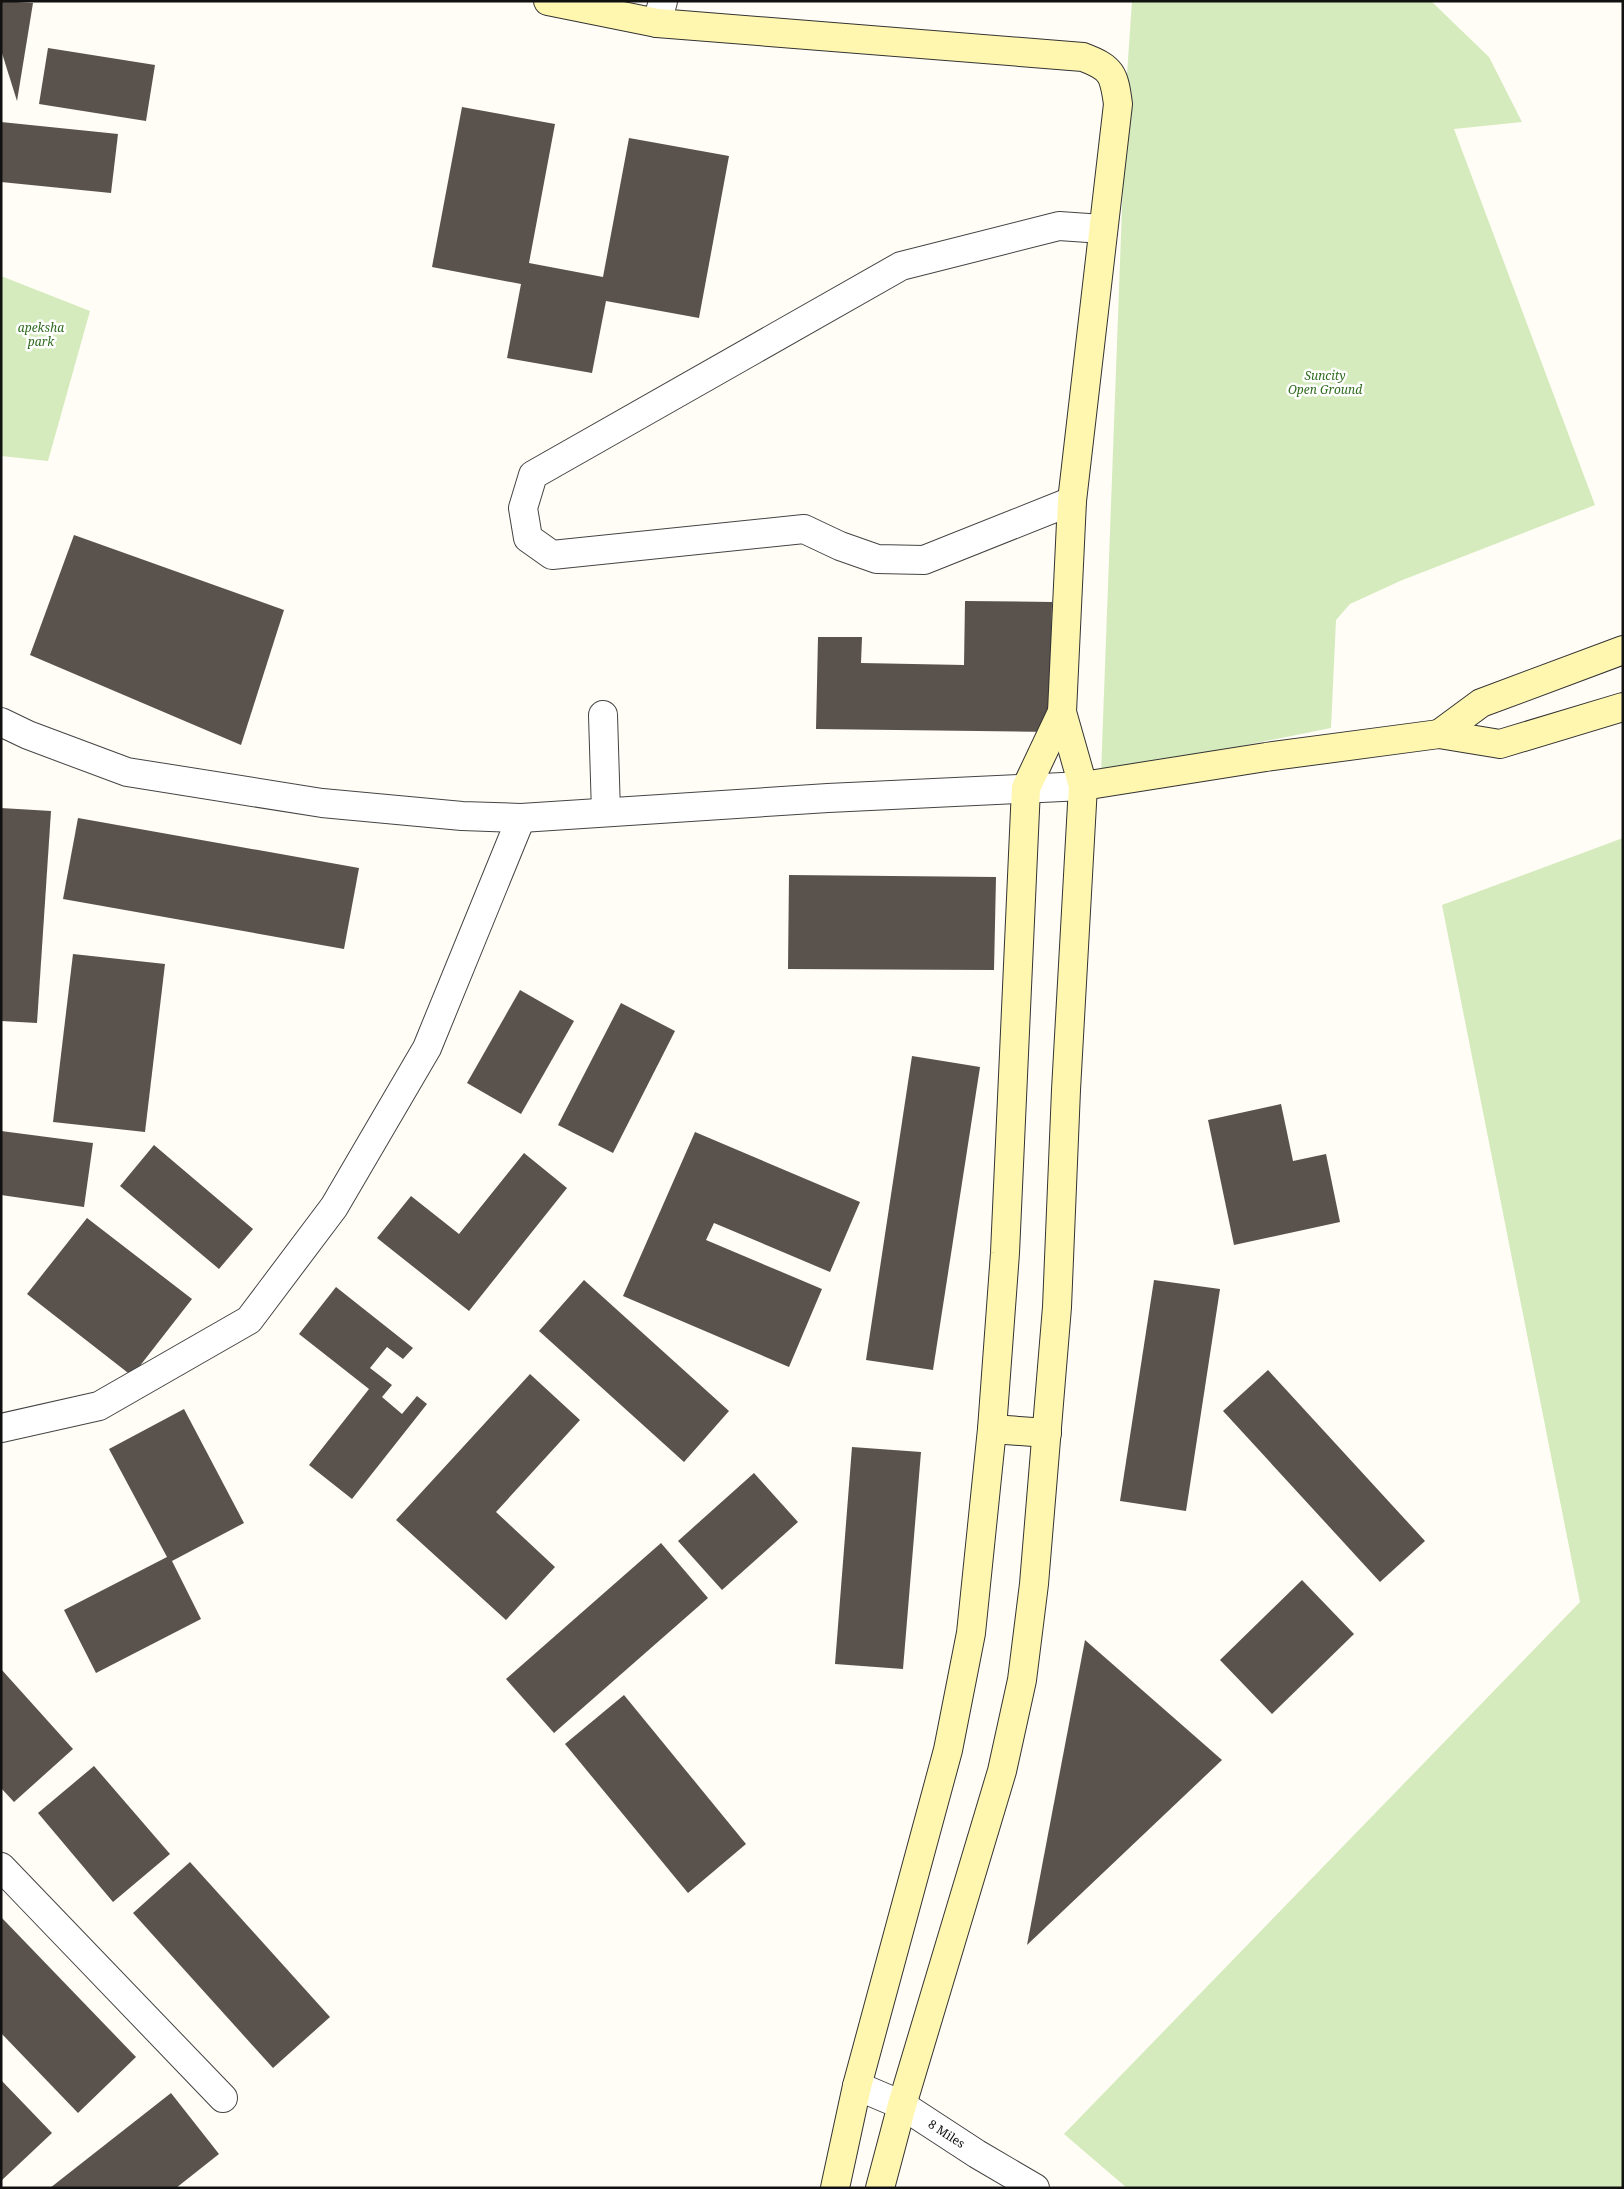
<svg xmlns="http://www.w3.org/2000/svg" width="1624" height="2189" font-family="'Noto Serif',serif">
<rect width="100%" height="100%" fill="#fffdf5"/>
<!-- green -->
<g fill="#d5ebbd">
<path d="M1132,1h299l58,56 33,65 -68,7 141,376 -195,76 -50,23 -14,16 -5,108 -230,46 26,-700z"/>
<path d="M1,276l89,35 -42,150 -47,-5z"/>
<path d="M1623,838v1350h-496l-63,-54 516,-532 -138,-697z"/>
</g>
<!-- building -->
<g fill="#5a524d">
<path d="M1,1l32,2 -16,98 -16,-51z"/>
<path d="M48,48l107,17 -9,56 -107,-17z"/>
<path d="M462,107l93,17 -26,139 74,14 26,-139 100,18 -30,162 -93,-17 -14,72 -85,-15 14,-74 -89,-17z"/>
<path d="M1,122l117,12 -7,59 -110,-11z"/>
<path d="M74,535l210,75 -43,135 -211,-90z"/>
<path d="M965,601l87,1 -2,130 -234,-3 2,-92h44l-1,26 103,2z"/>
<path d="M1,808l50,3 -14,212 -36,-2z"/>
<path d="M78,818l281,50 -15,81 -281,-50z"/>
<path d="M789,875l207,2 -2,93 -206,-1z"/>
<path d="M73,954l92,10 -20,168 -92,-10z"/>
<path d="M520,990l54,31 -53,93 -54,-31z"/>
<path d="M621,1003l54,28 -62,122 -55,-28z"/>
<path d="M912,1056l68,11 -47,303 -67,-10z"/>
<path d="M1281,1104l12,57 33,-7 14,68 -106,23 -26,-125z"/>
<path d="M1,1131l92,12 -9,64 -83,-12z"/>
<path d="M695,1132l165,70 -30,70 -116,-49 -8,17 116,49 -33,78 -166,-71z"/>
<path d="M154,1145l99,84 -34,40 -99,-83z"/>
<path d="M524,1153l43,35 -98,123 -92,-73 34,-42 48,38z"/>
<path d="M87,1218l105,81 -60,77 -105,-82z"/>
<path d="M584,1280l145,131 -45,51 -145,-131z"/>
<path d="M1154,1280l66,9 -34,222 -66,-10z"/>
<path d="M336,1287l77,61 -10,11 -16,-12 -17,21 22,17 -10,12 20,17 15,-18 10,8 -75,95 -43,-34 60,-76 -70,-55z"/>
<path d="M1268,1370l157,171 -45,41 -157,-171z"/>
<path d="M530,1374l50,46 -84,92 59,55 -49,53 -110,-100z"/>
<path d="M184,1409l60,114 -72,38 29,58 -105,54 -32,-63 103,-53 -58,-108z"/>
<path d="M852,1447l69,5 -18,217 -68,-5z"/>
<path d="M754,1473l44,49 -76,68 -44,-49z"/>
<path d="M661,1543l47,55 -154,135 -48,-54z"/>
<path d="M1302,1580l52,54 -82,80 -52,-54z"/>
<path d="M1085,1640l137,120 -195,185 34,-179z"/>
<path d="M1,1669l72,80 -59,53 -13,-14z"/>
<path d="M624,1695l122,149 -58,49 -123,-149z"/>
<path d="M94,1766l76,88 -57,48 -75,-89z"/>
<path d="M190,1862l140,155 -57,51 -140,-155z"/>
<path d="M1,1917l135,140 -58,56 -77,-80z"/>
<path d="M1,2080l51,53 -51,48z"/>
<path d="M171,2093l48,61 -43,34h-126z"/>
</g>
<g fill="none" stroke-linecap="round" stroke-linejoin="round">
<defs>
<g id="street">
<path d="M657,23l6,-22"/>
<path d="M1072,501l-148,59 -47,-1 -37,-13 -36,-17 -252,26 -24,-17 -5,-30 10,-33 368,-209 158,-40 44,3"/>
<path d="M603,715l3,97"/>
<path d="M1,722l27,13 99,37 195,31 140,13 59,2 307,-20 255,-12"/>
<path d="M1,1428l98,-22 150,-86 85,-113 93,-159 94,-230"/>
<path d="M1,1867l222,231"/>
<path id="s1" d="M857,2086l45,19 75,49 58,34"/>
</g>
<g id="secondary">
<path d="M548,1l109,22 426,34c29,11 31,17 35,47l-46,397 -10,211 21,74 -17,304 -9,217 -23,277 -12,96 -20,91 -100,334 -22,83"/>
<path d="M1439,734l42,-31 142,-53"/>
<path d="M1083,786l183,-29 173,-23 61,10 123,-37"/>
<path d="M992,1429l55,4"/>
<path d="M835,2188l22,-102 91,-336 23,-117 21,-204 13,-176 21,-465 36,-76"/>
</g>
</defs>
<!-- street casing -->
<use href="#street" stroke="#444" stroke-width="30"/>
<!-- secondary casing -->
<use href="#secondary" stroke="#333" stroke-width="30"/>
<!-- street -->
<use href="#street" stroke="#fff" stroke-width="28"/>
<!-- secondary -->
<use href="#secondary" stroke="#fff6b0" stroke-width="28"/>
</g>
<g text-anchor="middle" stroke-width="5" stroke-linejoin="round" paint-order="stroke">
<!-- park labels -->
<g font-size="12" font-style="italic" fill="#2f6b1f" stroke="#fff">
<text x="41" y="332">apeksha<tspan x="41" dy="14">park</tspan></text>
<text x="1325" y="380">Suncity<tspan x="1325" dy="14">Open Ground</tspan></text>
</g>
<!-- street labels -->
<g font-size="12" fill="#111" stroke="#fff">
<text dy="4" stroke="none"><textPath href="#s1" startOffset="102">8 Miles</textPath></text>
</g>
</g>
<!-- border -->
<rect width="1624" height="2189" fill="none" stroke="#111111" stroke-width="5"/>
</svg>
